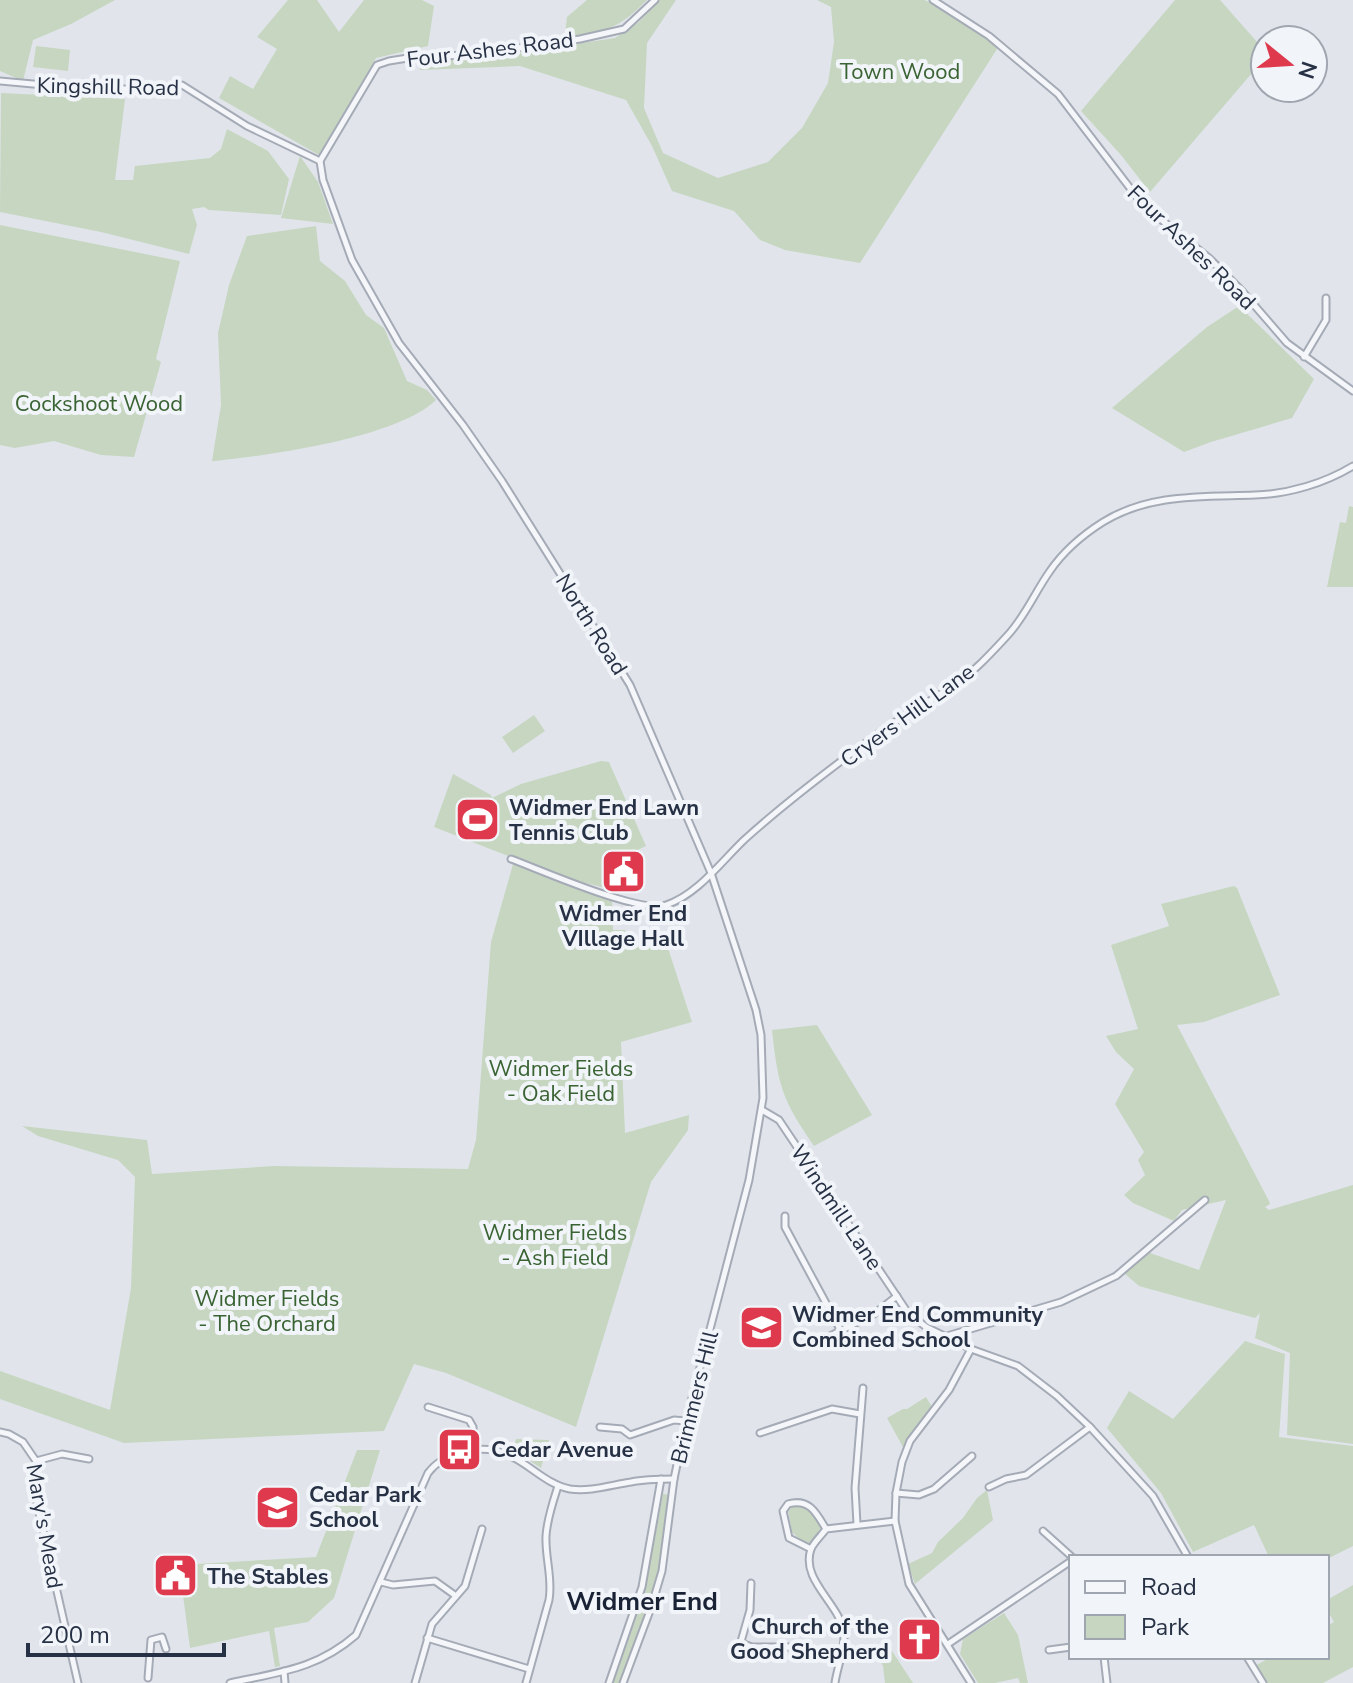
<svg xmlns="http://www.w3.org/2000/svg" width="1353" height="1683" font-family="'Nunito Sans',sans-serif">
<rect width="100%" height="100%" fill="#e1e5eb"/>
<!-- green -->
<g fill="#c6d6c1">
<path d="M0,0h115l-44,24 -38,16 -10,41 -23,-10z"/>
<path d="M288,0h29l22,32 25,-32h58l12,6 -6,40 -52,12 -57,97 -100,-57 11,-22 23,13 24,-40 -20,-12z"/>
<path d="M587,0h60c-28,28 -39,31 -77,37l-5,-2 2,-18z"/>
<path d="M660,0h16l-29,43 -3,65 19,45 55,25 50,-16 34,-34 26,-45 6,-41 -3,-35 -14,-7h107l16,6 59,40 -139,217 -75,-13 -25,-10 -26,-29 -62,-20 -20,-45 -26,-46 -106,-34 -100,4 -2,-9 111,-10 86,-13 24,-16z"/>
<path d="M1175,0h45l45,51 -1,8 -114,133 -29,-37 -40,-44z"/>
<path d="M36,46l34,4 -2,21 -35,-4z"/>
<path d="M1,93l124,6 -10,81h18l2,-14 75,-8 11,-9 6,-20 41,22 21,28 -8,36 -72,-5 -5,-3 -12,2 5,16 -8,29 -88,-22 -101,-20z"/>
<path d="M300,156l18,26 15,42 -52,-6z"/>
<path d="M0,225l180,36 -24,98 5,3 -27,95 -33,-2 -47,-14 -39,7 -15,-3z"/>
<path d="M316,226l4,35 25,20 21,34 18,13 23,53 20,9 9,10c-39,38 -169,56 -224,61l9,-56 -3,-72 11,-48 18,-49z"/>
<path d="M1239,306l75,73 -22,39 -81,24 -27,10 -72,-44 95,-81z"/>
<path d="M1349,506l4,1v80h-26l13,-65 6,1z"/>
<path d="M534,715l11,16 -32,22 -11,-16z"/>
<path d="M601,761l8,1 37,84 -26,12 -4,-5 -7,5 12,23 -10,2 -2,6 -50,-13 -125,-49 19,-53 38,21 1,3 29,-14z"/>
<path d="M513,864l99,35 1,31h12l2,19 39,-7 26,80 -71,20 4,91 64,-18 -1,15 -37,52 -75,245 -130,-54 -32,-9 -30,67 -260,12 -124,-44v-28l110,39 21,-122 4,-111 -17,-17 -80,-24 -16,-10 125,14 5,34 122,-8 194,3 8,-29 15,-198z"/>
<path d="M1234,886l3,2 43,107 -76,27 -27,3 92,176 1,3 -5,3 4,3 84,-25v259l-66,-9 3,-82 -35,-15 5,-25 -5,5 -116,-32 -15,-13 23,-21 52,18 27,-70 -44,10 -8,11 -41,-18 -9,-8 21,-20 -7,-15 6,-8 -29,-48 19,-35 -18,-17 -10,-16 32,-7 -27,-84 58,-19 -8,-22z"/>
<path d="M817,1025l55,90 -58,31c-32,-46 -36,-60 -42,-116z"/>
<path d="M1245,1341l40,13 -6,83 74,9v100l-26,13v-2h-58l-15,-32 -61,27 -32,-59 -54,-65 22,-37 44,28z"/>
<path d="M926,1397l6,10 -29,40 -16,-29 16,-9h4z"/>
<path d="M516,1439l33,1 -8,28 -28,-18z"/>
<path d="M357,1450h23l-46,148 -26,24 -34,6 6,38 -5,1 -6,-36 -79,17 -11,-83 137,-8z"/>
<path d="M987,1490l6,30 -78,64 -7,-20 24,-11 6,-11 25,-24 14,-20z"/>
<path d="M663,1494l7,1 -6,51 -9,44 -33,93h-9l30,-85z"/>
<path d="M794,1505c16,-2 23,12 27,26l-7,11 -9,2 -13,-12 -4,-22z"/>
<path d="M1353,1585v82l-30,16h-56l-12,-17 16,-9h56v-31l7,-4 -7,-13v-9z"/>
<path d="M1004,1613l14,22 10,48h-8l-2,-5 -23,5h-17l-18,-29 3,-15z"/>
<path d="M888,1645l25,38h-28l-2,-17 -6,-12 5,-7z"/>
</g>
<g fill="none" stroke-linecap="round" stroke-linejoin="round">
<defs>
<g id="street">
<path d="M933,0l56,36 69,58 85,111 66,53 33,33 45,52 66,48"/>
<path d="M0,81l88,8h51l43,-4 65,41 73,35 3,19 29,80 47,83 64,82 39,56 128,204 81,188 45,137 5,25 2,63 -14,82 -63,241 -12,58 -12,92 -11,37 -28,75"/>
<path d="M320,161l57,-96 12,-4 25,-4 55,-2 111,-16 44,-10 31,-29"/>
<path d="M1304,357l22,-37v-22"/>
<path d="M511,859c30,11 129,55 155,46 31,-10 55,-43 78,-65 43,-39 91,-75 138,-109 25,-18 52,-31 76,-49 18,-12 34,-30 49,-46 18,-19 28,-44 43,-65 13,-19 34,-37 53,-49 47,-29 100,-25 152,-27 34,-1 70,-12 98,-29"/>
<path d="M762,1110l17,10 129,193 18,14 45,22 47,17 39,30 33,31 63,69 35,61"/>
<path d="M785,1216v11l56,104"/>
<path d="M947,1336l114,-34 55,-26 89,-76"/>
<path d="M820,1341l54,-27 23,-18"/>
<path d="M428,1407l41,13 4,7 1,24"/>
<path d="M600,1427l22,2 8,6 44,-15 12,1"/>
<path d="M0,1432l9,2 14,8 13,19 1,43 41,179"/>
<path d="M760,1433l72,-24 28,5"/>
<path d="M36,1461l26,-7 27,5"/>
<path d="M989,1487l17,-8 20,-4 64,-48"/>
<path d="M896,1493l23,2 15,-6 38,-33"/>
<path d="M857,1524l-2,-36 8,-100"/>
<path d="M1043,1531l29,26"/>
<path d="M811,1549l-22,-11 -6,-27 5,-7c21,-6 28,8 38,25"/>
<path d="M381,1582l12,3 42,-4 21,15"/>
<path d="M427,1638l102,31"/>
<path d="M741,1643l11,4h45l43,9"/>
<path d="M948,1644l123,-83"/>
<path d="M1049,1650l22,-3"/>
<path d="M738,1652l12,-42 1,-27"/>
<path d="M1104,1657l3,26"/>
<path d="M1247,1657l16,26"/>
<path d="M284,1671l1,12"/>
<path d="M148,1678l3,-38 11,-3 4,12"/>
<path d="M230,1683c50,-11 87,-14 126,-48l72,-162c16,-21 53,-30 78,-19 23,9 39,30 64,35 20,3 41,-4 61,-7 14,-3 29,-3 43,-3"/>
<path d="M415,1683l17,-59 33,-38 17,-57"/>
<path d="M526,1683l23,-83c4,-21 -4,-42 -3,-64 1,-17 7,-34 12,-50"/>
<path d="M609,1683l33,-96 19,-108"/>
<path d="M835,1683c2,-15 10,-34 9,-49 -3,-30 -44,-53 -33,-85 3,-7 11,-14 15,-20l69,-8"/>
<path d="M971,1683l-62,-99 -14,-63 1,-28 6,-31 8,-21 39,-51 22,-41"/>
</g>
</defs>
<!-- street casing -->
<use href="#street" stroke="#a5abb6" stroke-width="9"/>
<!-- street -->
<use href="#street" stroke="#f5f6f9" stroke-width="5"/>
</g>
<!-- icons -->
<defs>
<symbol id="stadium-square" viewBox="-11 -11 22 22"><rect x="-9" y="-9" width="18" height="18" rx="4" fill="#de394d" stroke="#f1f4f8"/><path d="M0-5a6.5 5 0 1 0 0 10a6.5 5 0 1 0 0-10ZM-3.5-1.8h7v3.6h-7Z" fill="#fff"/></symbol>
<symbol id="civic-square" viewBox="-11 -11 22 22"><rect x="-9" y="-9" width="18" height="18" rx="4" fill="#de394d" stroke="#f1f4f8"/><path d="M-.6-6.5H3V-4.5H.6V-3L4-1V1h2V6H-6V1h2V-1L-.6-3ZM-1.2 2.5V6h2.4V2.5Z" fill="#fff"/></symbol>
<symbol id="school-square" viewBox="-11 -11 22 22"><rect x="-9" y="-9" width="18" height="18" rx="4" fill="#de394d" stroke="#f1f4f8"/><path d="M0-5L7-2L0 1L-7-2ZM-4 1L0 2.5L4 1V4Q0 6-4 4Z" fill="#fff"/></symbol>
<symbol id="bus-square" viewBox="-11 -11 22 22"><rect x="-9" y="-9" width="18" height="18" rx="4" fill="#de394d" stroke="#f1f4f8"/><path d="M-5-6H5V4H4V6H2V4H-2V6H-4V4H-5ZM-3.5-4V0h7V-4ZM-3.5 1.2v1.5H-2V1.2ZM2 1.2v1.5H3.5V1.2Z" fill="#fff"/></symbol>
<symbol id="church-square" viewBox="-11 -11 22 22"><rect x="-9" y="-9" width="18" height="18" rx="4" fill="#de394d" stroke="#f1f4f8"/><path d="M-1.2-6h2.4v3.5h3.3v2.4h-3.3V6h-2.4V-.1h-3.3v-2.4h3.3Z" fill="#fff"/></symbol>
</defs>
<g fill-rule="evenodd">
<use href="#stadium-square" x="452" y="794" width="51" height="51"/>
<use href="#civic-square" x="598" y="846" width="51" height="51"/>
<use href="#school-square" x="736" y="1302" width="51" height="51"/>
<use href="#bus-square" x="434" y="1424" width="51" height="51"/>
<use href="#school-square" x="252" y="1482" width="51" height="51"/>
<use href="#civic-square" x="150" y="1550" width="51" height="51"/>
<use href="#church-square" x="894" y="1614" width="51" height="51"/>
</g>
<g text-anchor="middle" stroke-width="8" stroke-linejoin="round" paint-order="stroke">
<!-- street labels -->
<g font-size="22" fill="#273145" stroke="#f1f4f8">
<text transform="translate(490 49) rotate(-7)" y="8">Four Ashes Road</text>
<text transform="translate(108 86) rotate(1)" y="8">Kingshill Road</text>
<text transform="translate(1192 247) rotate(44)" y="8">Four Ashes Road</text>
<text transform="translate(592 624) rotate(58)" y="8">North Road</text>
<text transform="translate(907 715) rotate(-36)" y="8">Cryers Hill Lane</text>
<text transform="translate(837 1207) rotate(56)" y="8">Windmill Lane</text>
<text transform="translate(694 1397) rotate(-76)" y="8">Brimmers Hill</text>
<text transform="translate(45 1526) rotate(80)" y="8">Mary's Mead</text>
</g>
<!-- park labels -->
<g font-size="22" fill="#3a6333" stroke="#f1f4f8">
<text x="900" y="79">Town Wood</text>
<text x="99" y="411">Cockshoot Wood</text>
<text x="561" y="1076">Widmer Fields<tspan x="561" dy="25">- Oak Field</tspan></text>
<text x="555" y="1240">Widmer Fields<tspan x="555" dy="25">- Ash Field</tspan></text>
<text x="267" y="1306">Widmer Fields<tspan x="267" dy="25">- The Orchard</tspan></text>
</g>
<!-- poi labels -->
<g font-size="22" font-weight="bold" fill="#273145" stroke="#f1f4f8" text-anchor="start">
<text x="509" y="815">Widmer End Lawn<tspan x="509" dy="25">Tennis Club</tspan></text>
<text x="623" y="921" text-anchor="middle">Widmer End<tspan x="623" dy="25">VIllage Hall</tspan></text>
<text x="792" y="1322">Widmer End Community<tspan x="792" dy="25">Combined School</tspan></text>
<text x="491" y="1457">Cedar Avenue</text>
<text x="309" y="1502">Cedar Park<tspan x="309" dy="25">School</tspan></text>
<text x="207" y="1584">The Stables</text>
<text x="889" y="1634" text-anchor="end">Church of the<tspan x="889" dy="25">Good Shepherd</tspan></text>
</g>
<!-- quarter labels -->
<g font-size="26" font-weight="bold" fill="#1a2236" stroke="#f1f4f8">
<text x="642" y="1610">Widmer End</text>
</g>
</g>
<!-- legend -->
<rect x="1069" y="1555" width="260" height="104" fill="#f1f4f8" stroke="#a0a6b0" stroke-width="2"/>
<rect x="1085" y="1581" width="40" height="12" fill="#f5f6f9" stroke="#a0a6b0" stroke-width="2"/>
<text x="1141" y="1595" font-size="24" fill="#273145">Road</text>
<rect x="1085" y="1615" width="40" height="24" fill="#c6d6c1" stroke="#a0a6b0" stroke-width="2"/>
<text x="1141" y="1635" font-size="24" fill="#273145">Park</text>
<!-- north arrow -->
<g transform="translate(1289 64) rotate(108)"><circle r="38" fill="#f1f4f8" stroke="#a0a6b0" stroke-width="2"/>
<path d="M0-6L14 30L0 20L-14 30Z" fill="#de394d"/>
<text y="-12" font-size="22" font-weight="bold" text-anchor="middle" fill="#273145">N</text>
</g>
<!-- scale -->
<path d="M28 1643v12h196v-12" fill="none" stroke="#273145" stroke-width="4"/>
<text x="40" y="1643" font-size="24" fill="#273145" stroke="#f1f4f8" stroke-width="6" paint-order="stroke">200 m</text>
</svg>
